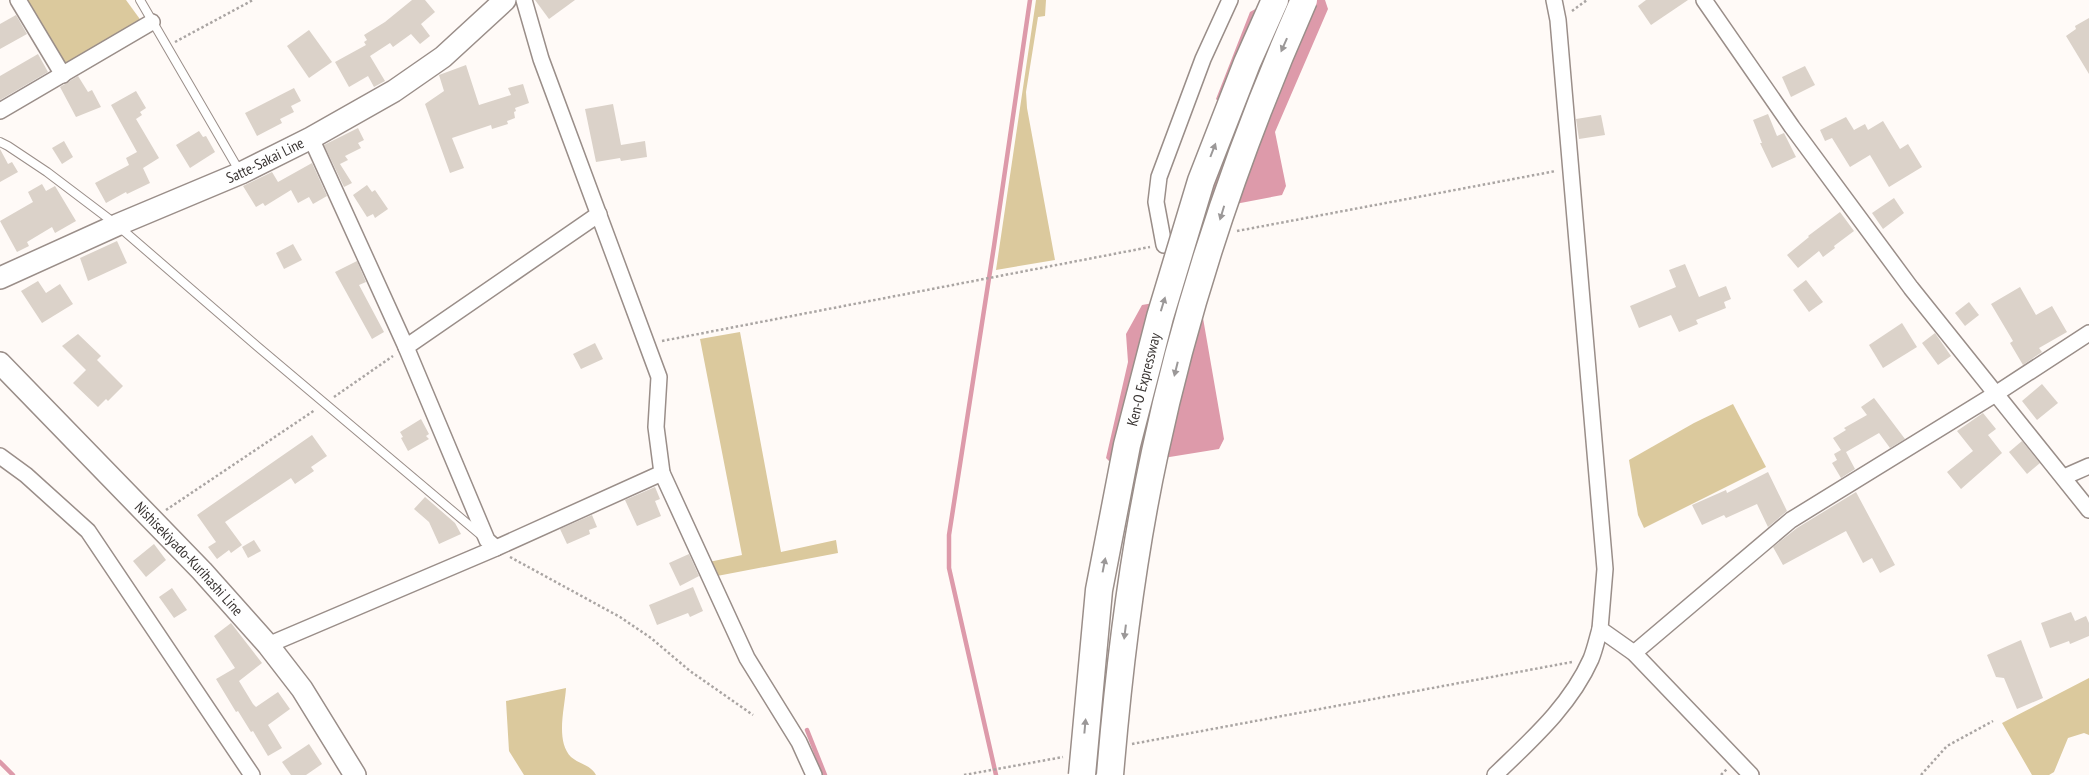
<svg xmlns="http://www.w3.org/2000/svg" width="2089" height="775" font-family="'PT Sans Narrow',sans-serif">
<rect width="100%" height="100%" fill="#fffaf7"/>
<!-- green -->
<g fill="#dbc99d">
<path d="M23,0h103l16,22 -74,44 -7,-3z"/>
<path d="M1036,0h10l-1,16 -7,1 -12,75 1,16 28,152 -59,10z"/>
<path d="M740,332l41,220 55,-12 2,13 -121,23 -8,-14 33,-7 -42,-216z"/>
<path d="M1733,404l33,63 -122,61 -6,-13 -9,-55 65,-37z"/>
<path d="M2089,678v57l-5,-2 -16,5 -14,34 -5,3h-17l-30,-52z"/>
<path d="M566,688c-1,19 -11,53 5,69 8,7 20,8 25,18h-72l-15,-24 -3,-50z"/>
</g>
<!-- water -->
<g fill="#dd9aaa">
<path d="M1286,0h39l3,9 -53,123 11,54 -4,9 -73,14 -8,-4 22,-98 -7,-8 34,-87 9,-5z"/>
<path d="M1199,295l25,144 -5,10 -105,17 -8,-8 22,-96 -2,-28 16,-29z"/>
</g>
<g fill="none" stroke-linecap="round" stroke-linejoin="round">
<!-- stream -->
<g stroke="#dd9aaa" stroke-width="4.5">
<path d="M807,730l18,45"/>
<path d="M0,762l13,13"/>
<path d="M996,775l-47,-207v-33l45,-289 36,-246"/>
</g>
</g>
<!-- building -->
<g fill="#dbd2c9">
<path d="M412,0h13l10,12 -14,12 9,12 -10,8 -9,-10 -18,13 -3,-4 -20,13 15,25 -11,6 -6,-11 -19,11 -14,-25 31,-17 -2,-3 3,-2 -3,-5 21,-13z"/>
<path d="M535,0h40l-26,19z"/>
<path d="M1646,0h42l-37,25 -13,-19z"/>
<path d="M16,15l11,19 -27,15v-25z"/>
<path d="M2089,18v56l-23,-38 10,-7 -1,-3z"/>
<path d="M309,30l23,32 -23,16 -22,-32z"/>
<path d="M38,54l10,18 -48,28v-24z"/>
<path d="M466,65l13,40 32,-10 -3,-7 15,-4 6,19 -14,5 1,3 -2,1 1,6 -8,3 1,3 -16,5 -1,-4 -39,13 12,30 -14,5 -25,-69 19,-13 -5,-16z"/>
<path d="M1805,66l10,19 -24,12 -9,-20z"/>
<path d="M78,76l10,16 4,-2 9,17 -25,10 -16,-30z"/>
<path d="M294,88l7,13 -10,5 3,6 -14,7 2,4 -25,13 -12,-23z"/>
<path d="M136,91l10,17 -6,4 2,3 -6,4 23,39 -16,10 7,15 -23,11 -1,-2 -20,11 -11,-20 34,-18 -3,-7 11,-6 -26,-47z"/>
<path d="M613,104l8,41 24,-4 2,16 -26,4 -1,-3 -24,4 -11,-53z"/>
<path d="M1768,114l9,22 7,-3 12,24 -24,11 -12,-25h2l-9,-23z"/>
<path d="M1601,115l4,20 -26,4 -3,-20z"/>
<path d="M1846,117l8,13 11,-6 3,6 15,-9 17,28 8,-5 14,23 -33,20 -19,-32 -20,12 -18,-29 -7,3 -5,-11z"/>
<path d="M358,128l6,12 -6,3 3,5 -16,8 3,4 -8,4 12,19 -8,4 -20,-42z"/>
<path d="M199,131l4,6 3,-1 9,16 -25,16 -14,-23z"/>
<path d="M64,141l9,16 -11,7 -10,-16z"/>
<path d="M0,149l8,15 4,-2 6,10 -18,10z"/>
<path d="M312,163l15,33 -14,8 -4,-7 -11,6 -7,-13 -26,16 -2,-3 -7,4 -13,-21 29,-14 6,10z"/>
<path d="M42,184l4,7 9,-5 21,35 -21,12 -3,-6 -25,15 2,4 -12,6 -17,-31 33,-19 -5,-10z"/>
<path d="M367,185l5,7 3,-2 13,19 -13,9 -2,-4 -6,3 -14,-22z"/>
<path d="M1894,198l10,15 -21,16 -11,-16z"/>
<path d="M1840,212l14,19 -20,15 1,2 -12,9 -4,-6 -21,17 -11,-13 22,-18 -1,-1z"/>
<path d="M117,241l10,22 -39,18 -8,-23z"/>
<path d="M293,244l9,16 -18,9 -8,-16z"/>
<path d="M357,261l9,21 -7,3 25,47 -12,7 -37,-67z"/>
<path d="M1685,264l14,33 27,-11 5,13 -7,3 2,6 -30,12 2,4 -19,8 -8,-17 -32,13 -9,-22 46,-19 -7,-17z"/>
<path d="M1806,280l17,22 -14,10 -16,-22z"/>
<path d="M38,281l8,12 14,-9 13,20 -31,19 -21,-32z"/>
<path d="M2020,287l16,28 16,-9 15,26 -28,16 3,4 -19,13 -13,-22 3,-2 -22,-37z"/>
<path d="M1969,302l10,13 -14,11 -10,-13z"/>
<path d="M1902,323l15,24 -34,21 -14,-23z"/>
<path d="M1935,333l16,23 -13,9 -16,-22z"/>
<path d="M78,334l23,22 -4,4 26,26 -15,15 -2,-2 -8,8 -25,-24 13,-13 -24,-24z"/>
<path d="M595,343l8,16 -22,10 -8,-15z"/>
<path d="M2042,384l16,19 -21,17 -15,-19z"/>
<path d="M1874,398l31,41 -15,9 -11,-15 -33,19 9,17 -14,9 -9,-15 5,-3 -3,-6 7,-4 -8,-12 13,-8 -2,-2 23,-13 -6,-8z"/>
<path d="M1983,413l13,16 -8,6 14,18 -41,36 -14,-17 26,-21 -16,-20z"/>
<path d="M421,419l8,15 -3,2 3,3 -21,12 -7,-13 2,-1 -3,-5z"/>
<path d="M312,435l15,21 -16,11 3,4 -19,13 -4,-6 -66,44 17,23 -11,8 -2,-3 -12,9 -9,-12 8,-5 -19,-27z"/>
<path d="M2022,441l18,22 -13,11 -18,-22z"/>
<path d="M1768,472l19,39 -19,16 -11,-23 -31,14 -2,-3 -22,10 -10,-20 34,-15 1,3z"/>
<path d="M655,487l5,12 -5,2 6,15 -24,10 -12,-26z"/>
<path d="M1856,492l39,73 -15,8 -8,-15 -9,5 -17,-32 -63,34 -10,-18 24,-19z"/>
<path d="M425,497l30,26 6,11 -22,10 -10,-22 -15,-13z"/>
<path d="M592,515l5,12 -8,3 1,4 -23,10 -7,-15z"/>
<path d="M254,540l7,11 -13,7 -6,-11z"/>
<path d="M154,544l12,16 -20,17 -13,-16z"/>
<path d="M689,554l10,22 -19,10 -11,-23z"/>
<path d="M693,587l10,24 -13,6 -2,-4 -31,12 -8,-20z"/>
<path d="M172,588l15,22 -13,8 -15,-21z"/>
<path d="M2071,612l4,9 11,-5 3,7v13l-19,8 -1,-3 -19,7 -9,-25z"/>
<path d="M231,623l31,40 -23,18 14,23 3,3 22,-15 12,17 -22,16 14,23 -14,8 -15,-25 -2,1 -13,-21 -2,1 -20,-33 19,-11 -21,-32z"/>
<path d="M2021,640l22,58 -26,11 -13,-31 -8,-1 -9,-22z"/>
<path d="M309,744l13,20 -16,11h-15l-9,-13z"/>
</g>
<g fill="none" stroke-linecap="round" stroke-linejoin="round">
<defs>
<g id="service">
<path d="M140,0l100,172"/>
<path d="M0,142l8,4 39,26 70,53 141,122 224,189"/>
</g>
<g id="minor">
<path d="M18,0l45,75"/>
<path d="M524,0l17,59 118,318 -3,50 6,46 85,185 52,84 15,33"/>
<path d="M1554,0l4,20 47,549 -5,60 34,24 117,122"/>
<path d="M1704,0l88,127 119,161 178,222"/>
<path d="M0,111l152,-89"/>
<path d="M311,138l95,209 81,193 9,8"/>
<path d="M1164,245l-8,-43 3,-25 44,-118 27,-59"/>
<path d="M406,347l193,-133"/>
<path d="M0,456l26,19 62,56 164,244"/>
<path d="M2064,477l25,-11"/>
<path d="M268,645l228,-97 166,-75"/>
<path d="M1634,653l157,-133 206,-127 92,-60"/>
<path d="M1495,775c36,-35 75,-69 96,-116 4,-10 6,-20 9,-30"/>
</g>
<g id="secondary">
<path id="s1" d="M0,278l117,-53 124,-52 70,-35 83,-47 49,-34 62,-57"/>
<path id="s2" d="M0,363l202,208 66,74 34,44 53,86"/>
</g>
</defs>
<!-- service casing -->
<use href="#service" stroke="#9a8e89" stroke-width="10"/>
<!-- minor casing -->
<use href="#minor" stroke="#9a8e89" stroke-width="18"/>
<!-- secondary casing -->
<use href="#secondary" stroke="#9a8e89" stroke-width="24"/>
<!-- path -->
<g stroke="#aaa5a3" stroke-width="2.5" stroke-dasharray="2.5 2.5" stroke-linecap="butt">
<path d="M1572,11l15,-11"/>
<path d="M175,42l78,-42"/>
<path d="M1237,231l319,-60"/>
<path d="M662,341l488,-94"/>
<path d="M334,397l59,-41"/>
<path d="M166,510l149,-100"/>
<path d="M510,557l110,60 31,21 39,33 63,44"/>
<path d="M1132,744l440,-82"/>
<path d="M964,775l99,-18"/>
<path d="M1721,775l6,-6"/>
<path d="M1921,775l26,-29 46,-25"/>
</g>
<!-- service -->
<use href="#service" stroke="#fff" stroke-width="8"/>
<!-- minor -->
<use href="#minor" stroke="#fff" stroke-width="15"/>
<!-- secondary -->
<use href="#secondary" stroke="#fff" stroke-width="21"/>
<defs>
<g id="motorway-bridge">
<path id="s3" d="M1082,775l17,-185 28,-145 33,-128 41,-136 46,-118 28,-63"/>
<path d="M1110,775c9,-108 22,-217 45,-323 33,-155 85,-307 149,-452"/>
</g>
</defs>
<!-- motorway-bridge casing -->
<use href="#motorway-bridge" stroke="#9a8e89" stroke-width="29" stroke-linecap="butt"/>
<!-- motorway-bridge -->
<use href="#motorway-bridge" stroke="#fff" stroke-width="26"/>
</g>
<!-- one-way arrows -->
<defs><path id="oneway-solid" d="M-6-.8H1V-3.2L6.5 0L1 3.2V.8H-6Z" transform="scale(1.25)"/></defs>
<g fill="#9b9898">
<use href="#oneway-solid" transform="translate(1284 45) rotate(114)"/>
<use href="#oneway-solid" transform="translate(1213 150) rotate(-69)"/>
<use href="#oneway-solid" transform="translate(1222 213) rotate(107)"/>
<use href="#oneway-solid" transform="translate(1163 304) rotate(-73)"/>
<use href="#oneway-solid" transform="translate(1176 369) rotate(104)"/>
<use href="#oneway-solid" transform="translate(1104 565) rotate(-79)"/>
<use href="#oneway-solid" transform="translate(1125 632) rotate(97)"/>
<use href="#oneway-solid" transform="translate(1085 726) rotate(-85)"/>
</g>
<g text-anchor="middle" stroke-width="4" stroke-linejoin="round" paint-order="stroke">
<!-- street labels -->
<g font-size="15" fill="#373230" stroke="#fffaf7">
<text dy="5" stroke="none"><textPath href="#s1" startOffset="290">Satte-Sakai Line</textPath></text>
<text dy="5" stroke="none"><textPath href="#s3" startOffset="401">Ken-O Expressway</textPath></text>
<text dy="5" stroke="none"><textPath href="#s2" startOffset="272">Nishisekiyado-Kurihashi Line</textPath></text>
</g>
</g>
</svg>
